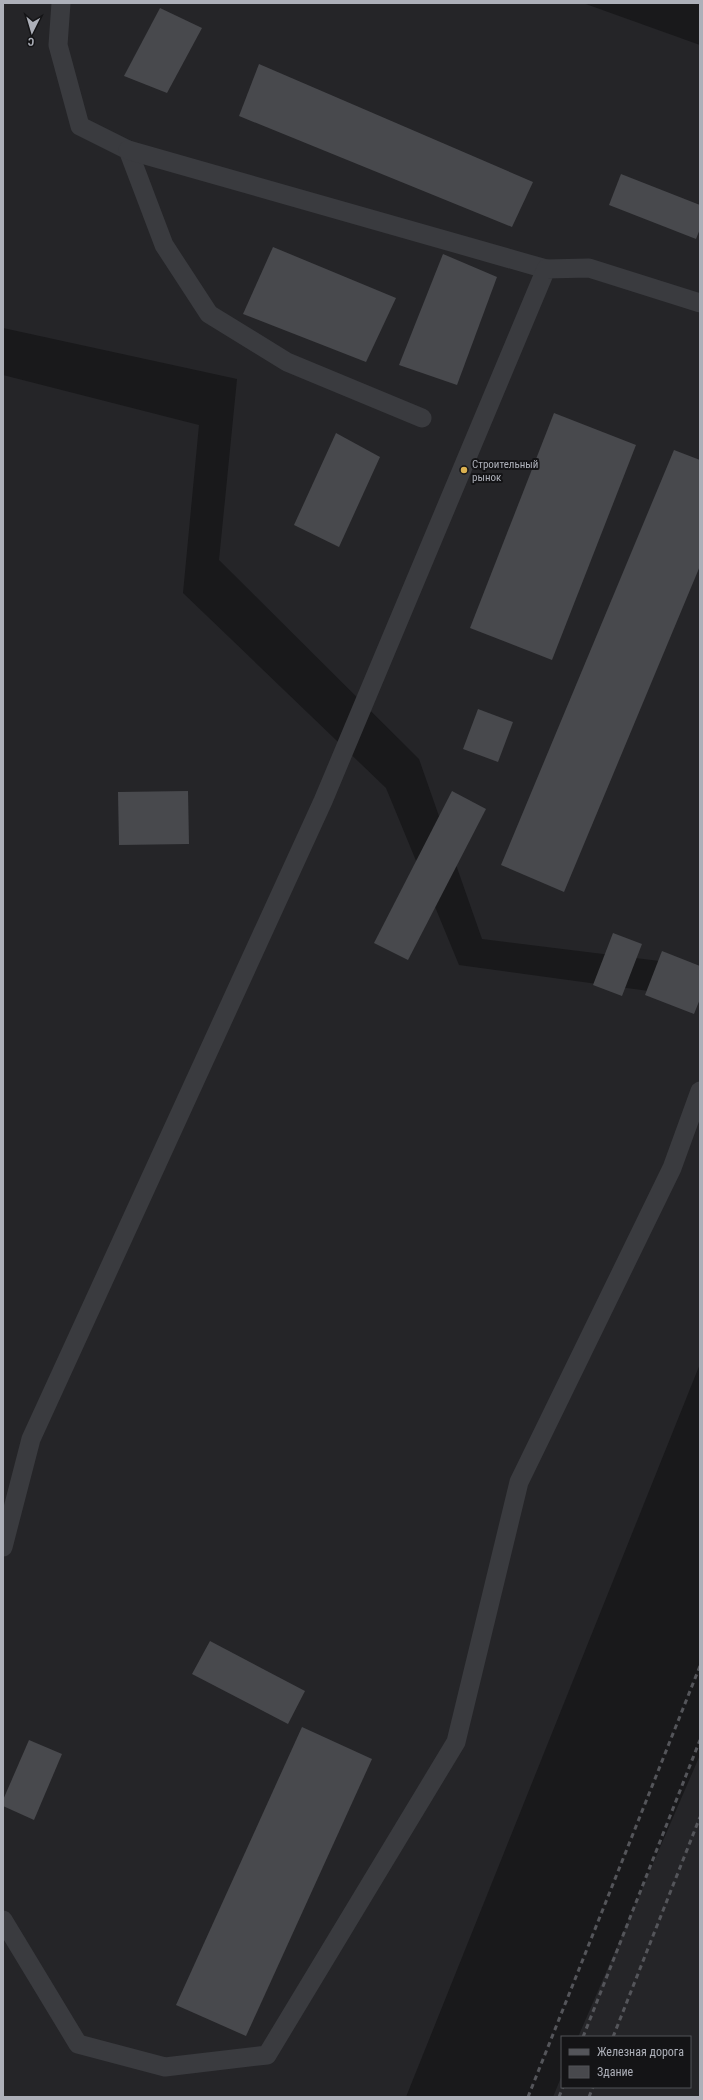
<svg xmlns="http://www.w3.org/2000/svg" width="703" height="2100" font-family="'Roboto Condensed',sans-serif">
<rect width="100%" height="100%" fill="#19191b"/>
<!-- built -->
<g fill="#252528">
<path d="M3,3h580l117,42v921l-218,-27 -63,-180 -200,-199 18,-181 -234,-51z"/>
<path d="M3,375l196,50 -16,168 203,195 73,177 241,33v366l-294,733h-403z"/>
<path d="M700,1755v342h-147l9,-22v12h128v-50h-112z"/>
</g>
<!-- building -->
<g fill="#48494d">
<path d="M160,8l42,20 -35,65 -43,-17z"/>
<path d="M259,64l274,118 -21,45 -273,-111z"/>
<path d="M621,174l79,31v24l-4,10 -87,-34z"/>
<path d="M273,247l123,51 -30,64 -123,-48z"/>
<path d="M443,254l54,23 -40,108 -58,-20z"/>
<path d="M554,413l82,32 -84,215 -82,-32z"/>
<path d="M336,433l44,24 -41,90 -45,-22z"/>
<path d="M674,450l26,10v106l-136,326 -63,-27z"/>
<path d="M478,709l35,13 -15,40 -35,-13z"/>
<path d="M188,791l1,53 -70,1 -1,-53z"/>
<path d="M452,791l34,18 -78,151 -34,-17z"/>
<path d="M613,933l29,11 -20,52 -29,-11z"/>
<path d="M662,951l38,15v33l-6,15 -49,-19z"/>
<path d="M210,1641l95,50 -17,33 -96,-50z"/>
<path d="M302,1727l70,32 -126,277 -70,-31z"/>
<path d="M29,1740l33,14 -28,66 -31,-14v-6z"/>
</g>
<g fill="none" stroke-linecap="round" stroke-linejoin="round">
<!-- lane -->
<g stroke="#3a3b3f" stroke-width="19">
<path d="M61,3l-3,42 22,81 48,24 36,95 45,69 78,48 135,56"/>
<path d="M128,150l418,119"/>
<path d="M3,1547l28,-108 292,-638 223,-532 43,-1 111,35"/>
<path d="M3,1920l75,124 87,23 102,-12 189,-313 63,-260 153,-314 28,-77"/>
</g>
<!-- rail -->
<g stroke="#54555a" stroke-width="3" stroke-dasharray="5 4" stroke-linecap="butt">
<path d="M583,2037l117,-297"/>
<path d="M613,2037l87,-220"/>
<path d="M528,2097l172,-431"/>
<path d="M559,2097l4,-10"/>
<path d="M589,2097l4,-10"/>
</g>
</g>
<!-- markers -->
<circle fill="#dbb150" stroke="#141416" stroke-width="1.5" cx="464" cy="470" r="4"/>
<g text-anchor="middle" stroke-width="4" stroke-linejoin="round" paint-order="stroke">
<!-- poi labels -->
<g font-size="11" fill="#adb0b9" stroke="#141416" text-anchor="start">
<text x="472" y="468">Строительный<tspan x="472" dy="13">рынок</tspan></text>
</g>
</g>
<!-- border -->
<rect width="703" height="2100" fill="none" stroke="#adb0b9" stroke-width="8"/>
<!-- legend -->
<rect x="561" y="2036" width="130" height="52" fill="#141416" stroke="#515257"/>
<rect x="569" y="2049" width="20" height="6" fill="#54555a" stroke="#515257"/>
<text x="597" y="2056" font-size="12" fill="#adb0b9">Железная дорога</text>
<rect x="569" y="2066" width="20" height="12" fill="#48494d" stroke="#515257"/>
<text x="597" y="2076" font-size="12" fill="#adb0b9">Здание</text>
<!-- north arrow -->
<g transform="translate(32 32) rotate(185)" stroke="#141416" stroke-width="3" paint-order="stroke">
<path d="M0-3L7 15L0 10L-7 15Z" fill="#adb0b9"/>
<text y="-6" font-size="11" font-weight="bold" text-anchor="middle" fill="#adb0b9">С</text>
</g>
</svg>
